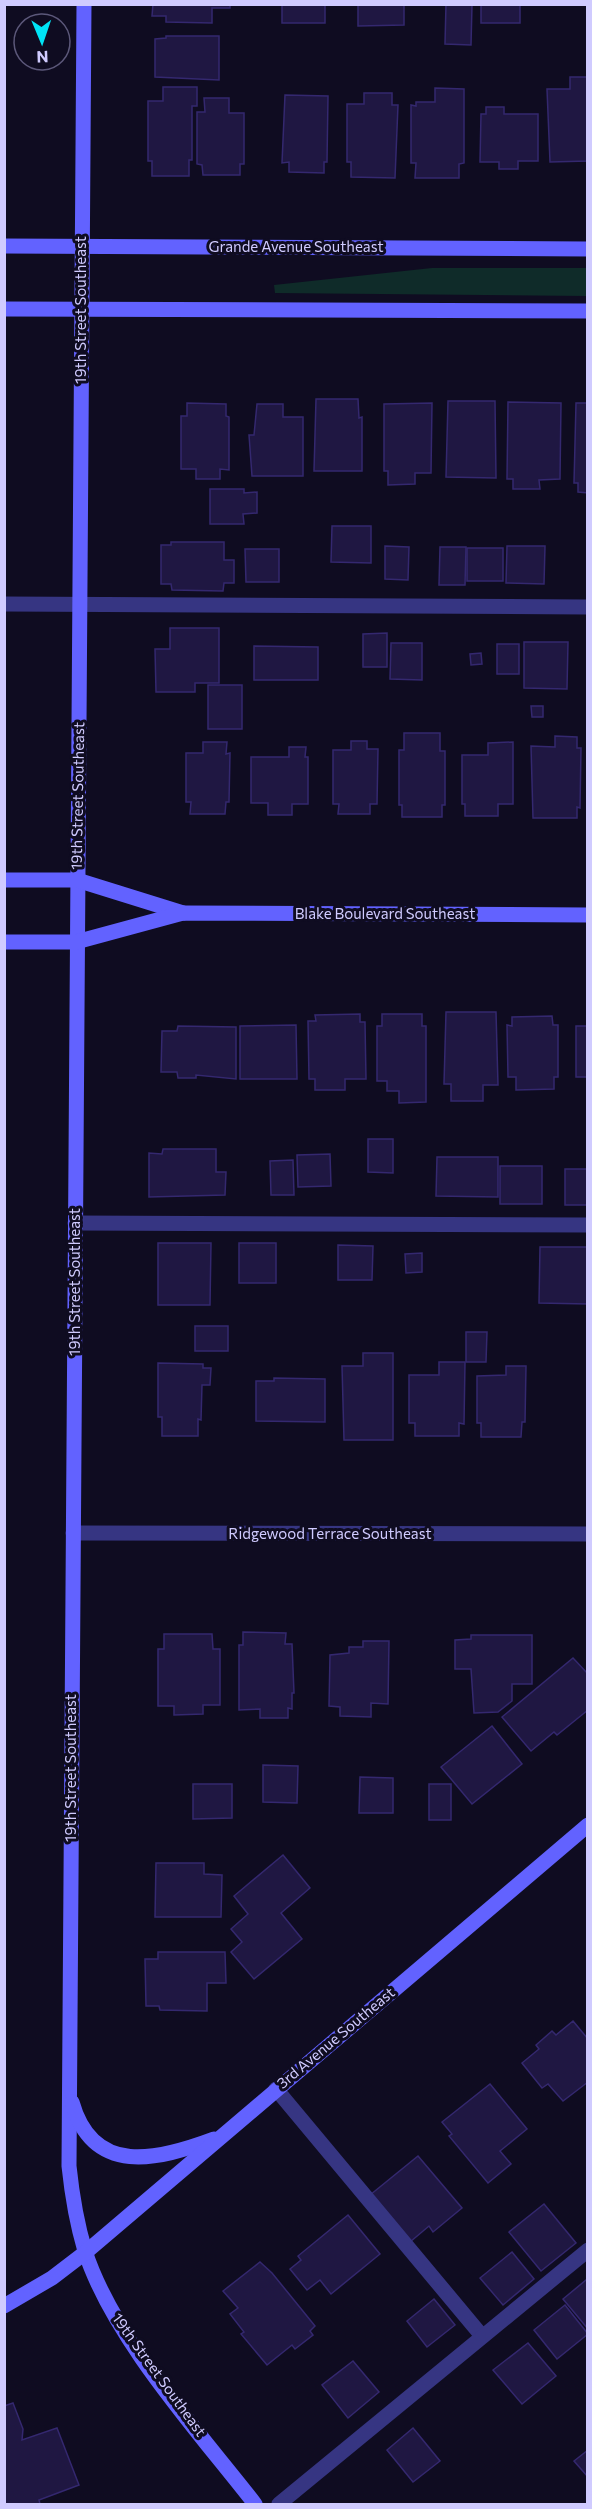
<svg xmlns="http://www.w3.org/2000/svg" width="592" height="2509" font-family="Commissioner,sans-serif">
<rect width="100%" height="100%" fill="#0f0c21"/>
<!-- green -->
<path fill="#0f2b29" d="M432,268h155v28l-312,-3 -1,-8z"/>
<!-- building -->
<g fill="#1f1742" stroke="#34286f" stroke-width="1.5">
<path d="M153,4h77v4h-18v15l-46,-1v-6h-14z"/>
<rect x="282" y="4" width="43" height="19"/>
<path d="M358,4h46v21l-46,1z"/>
<path d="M446,4l26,1 -1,40 -26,-1z"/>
<rect x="481" y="4" width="39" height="19"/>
<path d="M166,36h53v44l-64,-3v-38l11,-1z"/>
<path d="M570,77h18v84l-38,1 -3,-73h23z"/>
<path d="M163,87h34v19h-5v54h-3v16h-37v-15h-4v-60h15z"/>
<path d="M435,88l29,1v74l-5,1v14h-44l1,-15h-5v-58l5,1v-4h19z"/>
<path d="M364,93h28v12h6l-3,73 -44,-1v-15h-4v-58h17z"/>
<path d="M285,95l43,1 -1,66h-3v11l-35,-1v-10l-7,1z"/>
<path d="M204,98h25v15h15v51h-4v11h-37l-1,-10 -5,-1v-52h8z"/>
<path d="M486,107h18v7h34v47h-20v8h-19v-7h-19l1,-48h5z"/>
<path d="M316,399h42l1,19 3,-1v54h-48z"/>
<path d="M448,401h47l1,77 -50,-1z"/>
<path d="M508,402l53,1 -1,76 -21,1 1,9h-27v-10h-6z"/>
<path d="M187,403l39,1v12l3,1v53l-9,-1v10h-24v-10h-15v-53h6z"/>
<path d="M432,403l-1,70h-16v11l-27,1v-14h-4v-67z"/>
<path d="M576,403h12v90l-10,-1v-9h-4z"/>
<path d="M257,404h26v13h20v59h-51l-3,-41h5z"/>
<path d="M210,489h34v4l13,-1v21l-14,1 1,10h-34z"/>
<path d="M332,526h39v37l-40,-1z"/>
<path d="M171,542h53v18h10v23h-10l-1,8 -51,-1 -1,-6h-10v-39h10z"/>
<path d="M385,546l24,1 -1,33 -23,-1z"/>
<path d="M507,546h38l-1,38 -38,-1z"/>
<path d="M440,547h26l-1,38h-26z"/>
<rect x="467" y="548" width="36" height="33"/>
<path d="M245,549h34v33h-33z"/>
<path d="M170,628h49v55h-24v9h-39l-1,-43h15z"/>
<path d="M387,633v34h-24v-33z"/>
<path d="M524,642h44l-1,47 -43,-1z"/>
<path d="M391,643h31v37l-32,-1z"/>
<rect x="497" y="644" width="22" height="30"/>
<path d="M254,646l64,1v33h-64z"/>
<path d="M481,653l1,11 -11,1 -1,-11z"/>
<rect x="208" y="685" width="34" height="44"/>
<path d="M531,706h12v11h-11z"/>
<path d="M404,733h36v18h5v54h-3v12h-40v-12h-3v-55h5z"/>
<path d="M555,736l22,1v11h4l-1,60 -3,-1v11h-44l-2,-72 24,1z"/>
<path d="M351,741h16v8h11l-1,55h-7v10h-32l1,-10h-6v-54h18z"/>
<path d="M203,742h24l-1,12 4,-1 -1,49h-3l-1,12h-35l1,-12h-5v-49h17z"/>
<path d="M513,742v62h-15v12h-33v-12h-3v-49h26v-12z"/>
<path d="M289,747h17l-1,10h3v47h-16v11h-24v-12h-17v-46h38z"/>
<path d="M446,1012h50l2,73h-15v16h-32v-17h-7z"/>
<path d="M360,1014v8h5l1,57h-21v11h-30v-11h-6l-1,-58h8l-1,-6z"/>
<path d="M382,1014h40v12h4v76l-27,1v-12h-12v-10h-10v-55h5z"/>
<path d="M552,1016l1,9h5v52h-4v12l-38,1v-13h-8l-1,-52 5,1v-9z"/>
<path d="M296,1025l1,54h-57v-53z"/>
<path d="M178,1026l58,1v52l-40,-4v3h-18l-1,-6h-16l1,-41h15z"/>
<rect x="576" y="1026" width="12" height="51"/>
<path d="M368,1139h25v34l-25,-1z"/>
<path d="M163,1149h53v23h10l-1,23 -76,2v-44l13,1z"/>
<path d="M330,1154l1,32 -33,1 -1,-32z"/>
<path d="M437,1157h61v40l-62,-1z"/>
<path d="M293,1160l1,35h-23l-1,-34z"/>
<rect x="500" y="1166" width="42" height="38"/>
<rect x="565" y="1169" width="23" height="36"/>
<path d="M158,1243h53l-1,62h-52z"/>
<rect x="239" y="1243" width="37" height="40"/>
<path d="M338,1245l35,1 -1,34h-34z"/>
<path d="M540,1247h48v57l-49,-1z"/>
<path d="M422,1253v19l-16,1 -1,-19z"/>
<rect x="195" y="1326" width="33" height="25"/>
<path d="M466,1332h21l-1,30h-20z"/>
<path d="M363,1353h30v87h-49l-2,-74h21z"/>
<path d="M439,1362h26l-1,62 -5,-1v13h-44v-13h-6v-48h30z"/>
<path d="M158,1363l45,1v4h8l-1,17h-8l-1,35 -3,-1v17h-36v-19h-4z"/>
<path d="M506,1366h20l-1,56h-3l-1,15h-40v-14h-4v-47l29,-1z"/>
<path d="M274,1378l51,1v43l-69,-1v-40h18z"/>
<path d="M243,1632l43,1 -1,11h7l2,49h-2v16l-4,-1v10h-28v-9l-21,1v-65h4z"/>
<path d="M164,1634h48l1,15h7v56h-17v9l-29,1v-9h-16v-57h6z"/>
<path d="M471,1635h61v49h-20v17l-14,11 -24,1 -3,-44h-16v-29l16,-1z"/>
<path d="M363,1641h26l-1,63 -17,-1v14l-31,-1v-9l-11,-1 1,-51 19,-2v-6h14z"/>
<path d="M573,1658l15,16v36l-31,25 -3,-3 -23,19 -29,-34z"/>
<path d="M492,1726l30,38 -50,40 -31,-37z"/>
<path d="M263,1765l35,1 -1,37 -34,-1z"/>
<path d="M360,1777l33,1v35h-34z"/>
<path d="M193,1784h39v34l-39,1z"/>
<rect x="429" y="1784" width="22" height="36"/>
<path d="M283,1855l27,33 -29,25 21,26 -48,40 -23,-27 11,-10 -11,-13 17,-15 -14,-18z"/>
<path d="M156,1863h48v11l18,1 -1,42h-66z"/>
<path d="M158,1952h67l1,31h-19v28l-47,-1 -1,-4h-13l-1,-47h13z"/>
<path d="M573,2021l15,18v43l-25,19 -15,-17 -6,4 -20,-25 17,-14 -3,-4 16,-14 4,4z"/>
<path d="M490,2084l37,45 -27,22 11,13 -23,19 -39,-47 3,-2 -10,-12z"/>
<path d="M418,2156l44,52 -29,24 -4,-6 -19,16 -40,-47z"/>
<path d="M544,2204l32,39 -35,28 -32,-39z"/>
<path d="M348,2215l32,39 -49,40 -11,-14 -13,10 -17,-21 11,-9 -3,-4z"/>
<path d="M512,2252l22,27 -31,26 -23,-27z"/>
<path d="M260,2262l12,11 43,53 -5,5 3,4 -18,14 -3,-4 -25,20 -26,-31 3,-2 -14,-18 8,-6 -15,-17z"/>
<path d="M586,2280l2,2v47l-25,-30z"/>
<path d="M434,2299l21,26 -28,22 -20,-26z"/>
<path d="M565,2305l23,29 -31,25 -23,-29z"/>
<path d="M528,2343l28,33 -34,28 -29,-34z"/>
<path d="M353,2361l26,31 -31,26 -26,-33z"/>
<path d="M13,2403l10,26 -1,11 35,-12 22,57 -40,15 1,4h-36v-98z"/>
<path d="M413,2428l27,33 -27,21 -26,-32z"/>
<path d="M588,2450v27l-14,-16z"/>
</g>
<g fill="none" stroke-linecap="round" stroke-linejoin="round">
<!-- lane -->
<g stroke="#363582" stroke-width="15">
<path d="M4,604l584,3"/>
<path d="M75,1223l513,2"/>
<path d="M276,2089l206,247"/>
<path d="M279,2504l309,-254"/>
</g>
<!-- street -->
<path stroke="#363582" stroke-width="15" d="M73,1533l515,1"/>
<!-- secondary -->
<g stroke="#6262ff" stroke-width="15">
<path d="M84,4l-15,2162c3,29 8,58 16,85 28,87 114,181 170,253"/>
<path d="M4,246l584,3"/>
<path d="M4,309l584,2"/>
<path d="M4,880h73l106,33"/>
<path d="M4,942h72l107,-29 405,2"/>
<path d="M72,2102c21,75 86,58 142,37"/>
<path d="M4,2306l48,-28 34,-26 502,-427"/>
</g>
</g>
<g text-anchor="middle" stroke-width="6" stroke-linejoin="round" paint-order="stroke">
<!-- street labels -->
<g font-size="15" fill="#d0cbff" stroke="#0f0c21">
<text x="296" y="252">Grande Avenue Southeast</text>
<text transform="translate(81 310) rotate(-90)" y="5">19th Street Southeast</text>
<text transform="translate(78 796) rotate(-89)" y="5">19th Street Southeast</text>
<text x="385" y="919">Blake Boulevard Southeast</text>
<text transform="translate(75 1282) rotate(-90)" y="5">19th Street Southeast</text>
<text x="330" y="1539">Ridgewood Terrace Southeast</text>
<text transform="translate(71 1768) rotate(-90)" y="5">19th Street Southeast</text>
<text transform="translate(336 2038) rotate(-40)" y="5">3rd Avenue Southeast</text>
<text transform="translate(159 2375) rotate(54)" y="5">19th Street Southeast</text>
</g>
</g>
<!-- border -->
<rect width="592" height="2509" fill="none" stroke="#d0cbff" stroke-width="12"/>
<!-- north arrow -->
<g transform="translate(42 42) rotate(178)"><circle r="28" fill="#0f0c21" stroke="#5c587a" stroke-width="1.5"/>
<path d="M0-4.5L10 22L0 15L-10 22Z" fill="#00e4f6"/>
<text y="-9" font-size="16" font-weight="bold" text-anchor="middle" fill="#d0cbff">N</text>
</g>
</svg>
